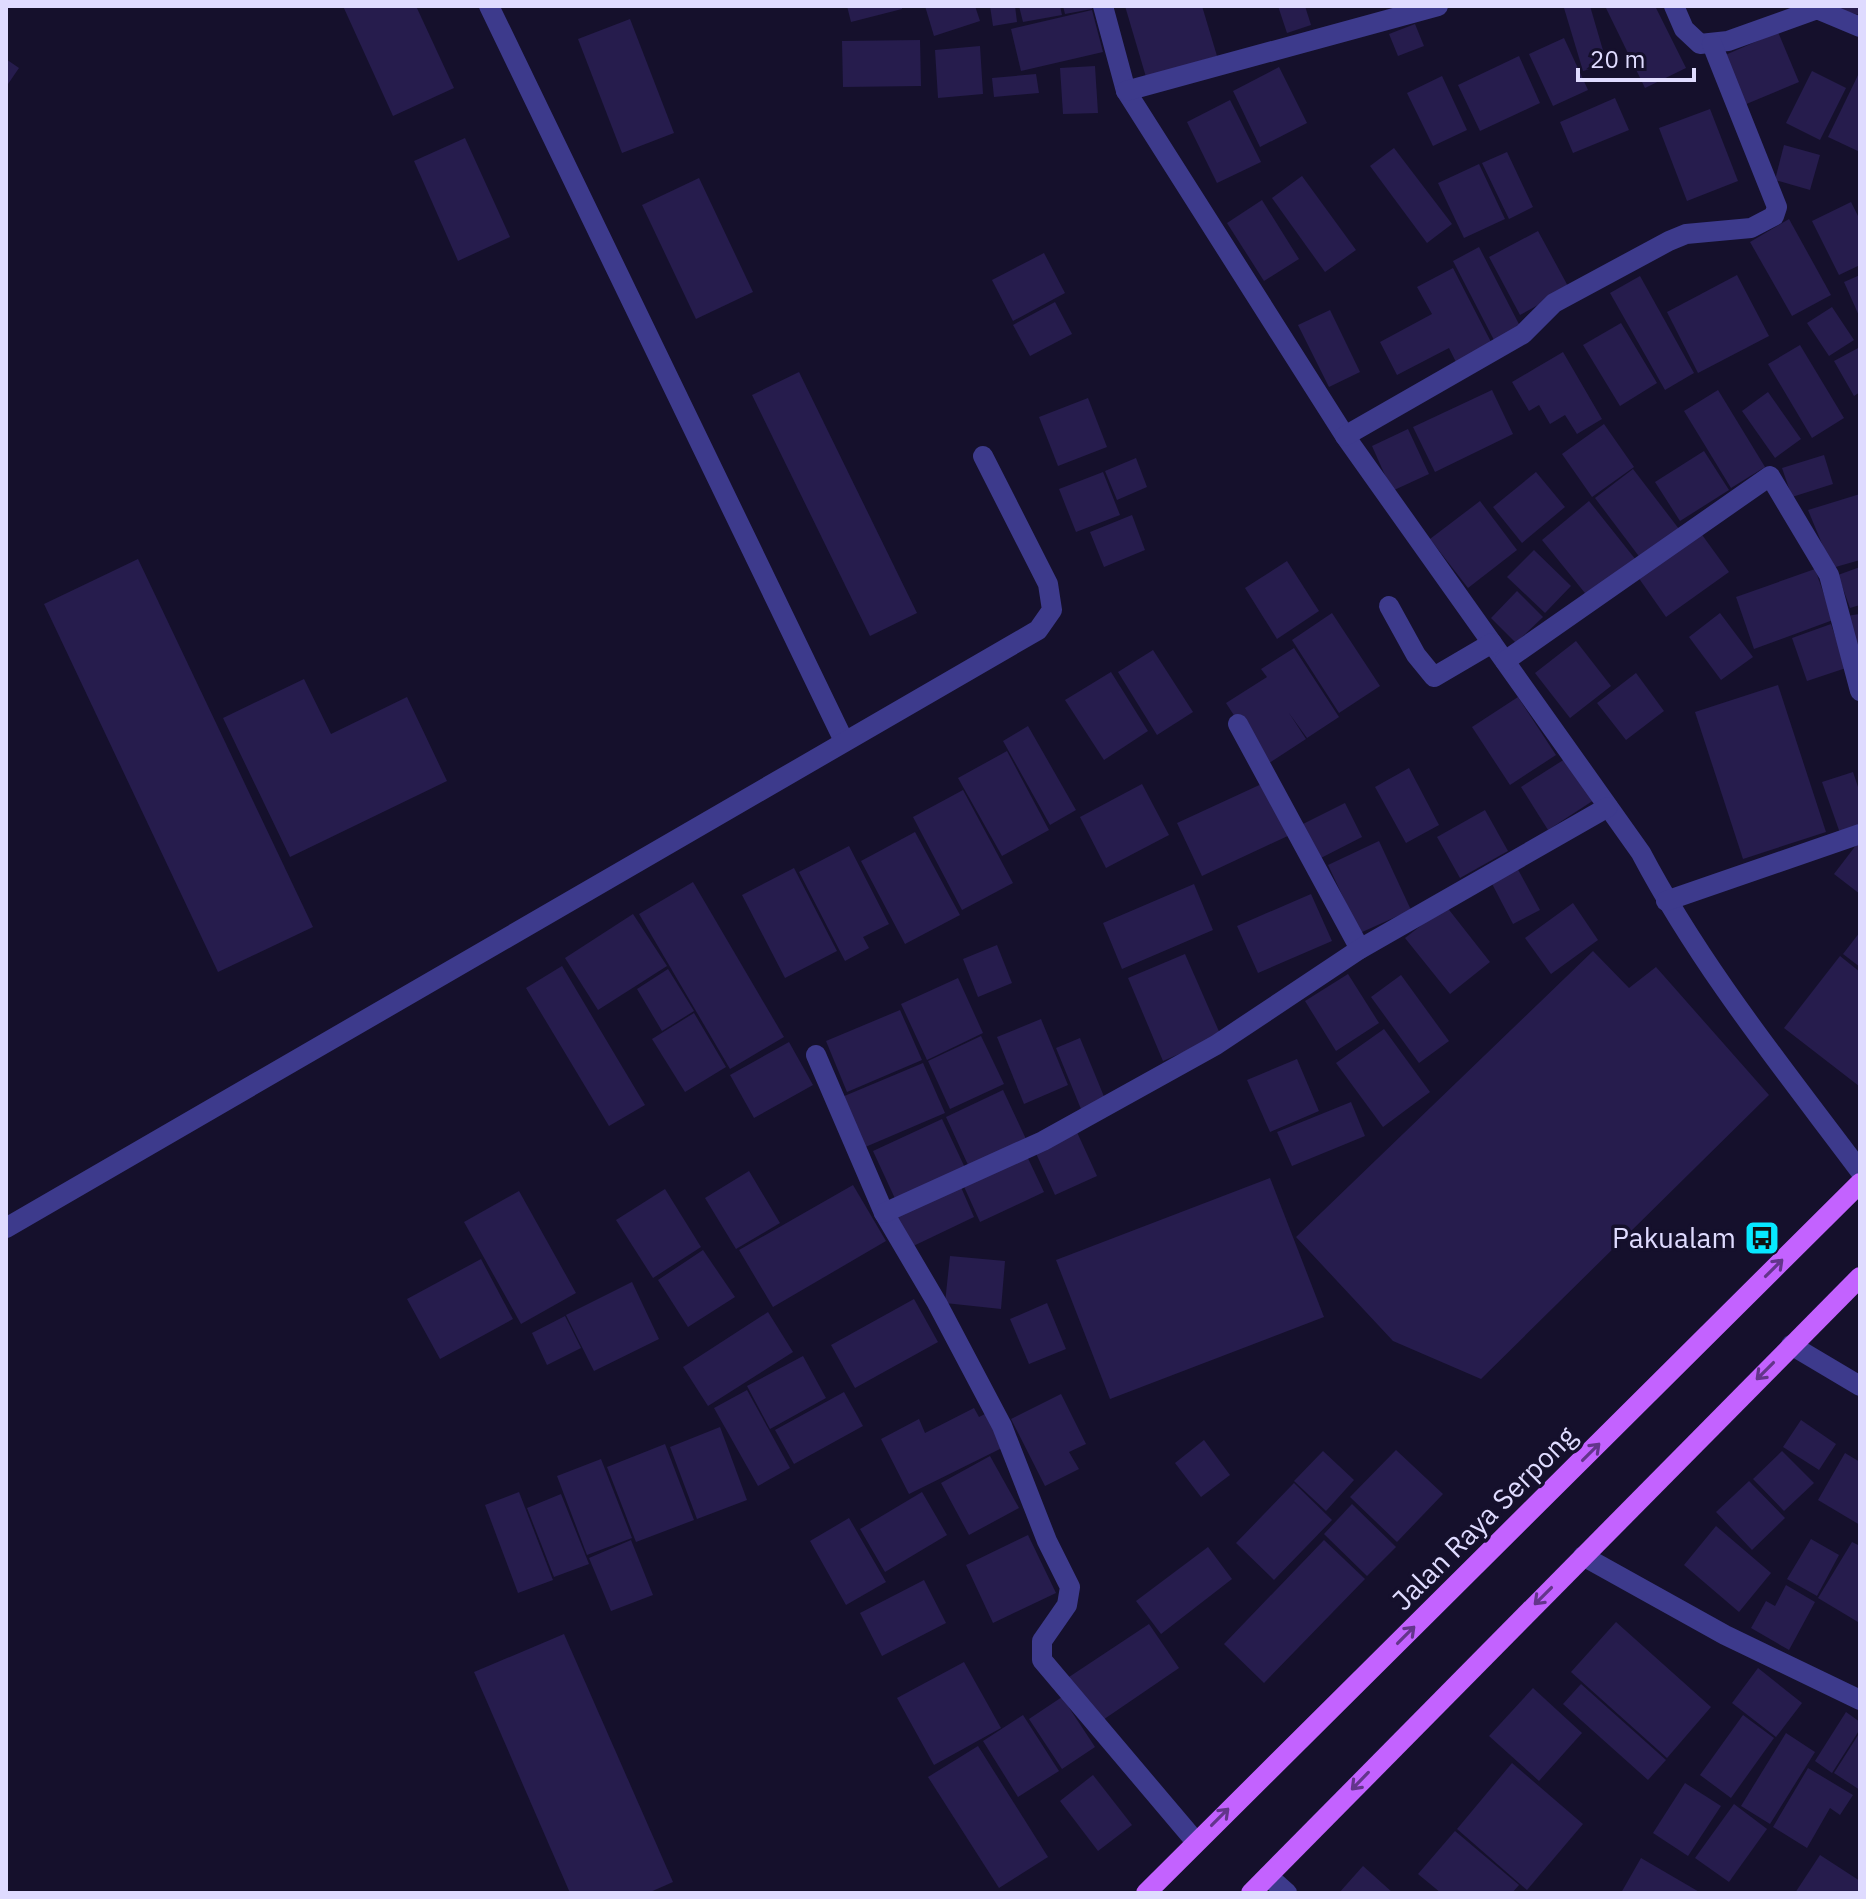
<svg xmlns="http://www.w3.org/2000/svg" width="1866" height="1899" font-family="'IBM Plex Sans',sans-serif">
<rect width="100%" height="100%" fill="#15102c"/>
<!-- building -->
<g fill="#261c4d">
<path d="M343,6h73l38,82 -61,28z"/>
<path d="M847,6h55v3l-51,13z"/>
<path d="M925,6h50l5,15 -46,15z"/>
<path d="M990,6h25l2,16 -24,4z"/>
<path d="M1019,6h41l2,9 -39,7z"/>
<path d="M1063,6h28l1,3 -27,5z"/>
<path d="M1125,6h77l15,50 -71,21z"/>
<path d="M1278,6h27l6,19 -24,8z"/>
<path d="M1590,6l17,58 -24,7 -19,-63z"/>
<path d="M1605,6h50l31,62 -41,20z"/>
<path d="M1860,6v9l-34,-8v-1z"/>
<path d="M1092,10l11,42 -82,19 -10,-42z"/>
<path d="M630,19l44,114 -52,20 -44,-114z"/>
<path d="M1415,24l9,22 -26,10 -9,-22z"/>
<path d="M1778,32l21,50 -55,23 -21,-49z"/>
<path d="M1564,38l24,52 -35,16 -24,-52z"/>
<path d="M920,40l1,46 -78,1 -1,-46z"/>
<path d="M980,46l3,48 -45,4 -3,-48z"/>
<path d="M1519,56l21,47 -60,28 -22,-46z"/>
<path d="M6,59l13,9 -13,19z"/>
<path d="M1095,66l3,47 -35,1 -3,-46z"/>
<path d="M1279,67l28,56 -47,24 -27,-56z"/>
<path d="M1812,71l34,17 -26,52 -34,-17z"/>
<path d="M1860,71v81l-32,-15z"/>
<path d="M1036,74l3,19 -45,4 -2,-19z"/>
<path d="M1442,76l25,54 -34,16 -26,-53z"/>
<path d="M1615,98l14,32 -56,23 -13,-31z"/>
<path d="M1230,100l31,62 -44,21 -30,-61z"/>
<path d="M1710,109l28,72 -51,20 -28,-73z"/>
<path d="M465,138l45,99 -52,24 -44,-100z"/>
<path d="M1784,145l36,10 -10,35 -35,-10z"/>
<path d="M1394,148l58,76 -25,19 -57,-77z"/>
<path d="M1507,152l26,55 -24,12 -27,-56z"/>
<path d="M1479,164l26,55 -41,19 -26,-55z"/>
<path d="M1302,176l54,74 -31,22 -53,-74z"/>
<path d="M699,178l54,114 -57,27 -54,-114z"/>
<path d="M1262,200l37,59 -35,22 -37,-58z"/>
<path d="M1851,202l9,18v45l-21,10 -27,-54z"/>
<path d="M1789,219l42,76 -39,21 -42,-74z"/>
<path d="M1538,231l31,57 -49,27 -31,-58z"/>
<path d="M1479,247l42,81 -26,14 -42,-81z"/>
<path d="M1044,253l21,40 -52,28 -21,-41z"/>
<path d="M1453,268l38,74 -35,20 -7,-14 -52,27 -17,-33 52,-28 -15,-27z"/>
<path d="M1737,275l32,61 -71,37 -31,-61z"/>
<path d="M1860,275v43l-16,-36z"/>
<path d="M1640,276l54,97 -29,17 -55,-97z"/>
<path d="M1055,302l17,32 -42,22 -17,-31z"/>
<path d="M1832,307l22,33 -25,16 -22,-33z"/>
<path d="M1330,310l30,62 -31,15 -31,-62z"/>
<path d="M1621,323l36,60 -37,23 -37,-61z"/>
<path d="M1800,345l44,73 -32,20 -44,-74z"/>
<path d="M1860,347v45l-6,4 -20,-35z"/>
<path d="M1563,352l39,67 -25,15 -12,-19 -15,9 -11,-19 -10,6 -17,-29z"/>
<path d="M799,372l118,241 -47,23 -118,-241z"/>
<path d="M1492,390l21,44 -78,38 -22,-45z"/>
<path d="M1718,390l47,77 -34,21 -47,-77z"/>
<path d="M1768,392l33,47 -26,19 -33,-47z"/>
<path d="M1088,398l19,49 -49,19 -19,-49z"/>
<path d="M1604,424l30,43 -42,30 -30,-43z"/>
<path d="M1408,429l21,45 -37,17 -20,-45z"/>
<path d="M1704,451l25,39 -49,31 -25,-39z"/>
<path d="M1824,455l9,29 -41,13 -10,-29z"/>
<path d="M1136,458l11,29 -30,13 -12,-29z"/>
<path d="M1633,469l46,60 -38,30 -46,-61z"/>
<path d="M1103,472l17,43 -44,17 -17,-43z"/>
<path d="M1536,472l29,35 -43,36 -29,-36z"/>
<path d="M1860,494v66l-28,8 -24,-58z"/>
<path d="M1480,501l37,49 -49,38 -38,-49z"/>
<path d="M1589,501l47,59 -47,38 -47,-58z"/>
<path d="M1132,515l13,35 -41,17 -14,-35z"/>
<path d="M1700,532l29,40 -63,45 -28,-40z"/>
<path d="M1534,550l37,36 -26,27 -38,-36z"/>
<path d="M138,559l175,368 -95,45 -174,-368z"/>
<path d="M1287,561l32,50 -42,28 -32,-51z"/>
<path d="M1860,567v38l-10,3 -12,-33z"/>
<path d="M1815,569l18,51 -79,29 -18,-52z"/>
<path d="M1517,591l26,26 -27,26 -25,-25z"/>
<path d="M1332,613l48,73 -41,27 -47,-73z"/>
<path d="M1720,613l33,44 -32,23 -32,-43z"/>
<path d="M1860,614v44l-14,-42z"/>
<path d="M1831,624l15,44 -39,13 -15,-43z"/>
<path d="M1576,641l35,45 -41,32 -35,-45z"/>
<path d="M1294,648l45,69 -32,21 -18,-25 17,26 -40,26 -40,-62 41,-26 -6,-8z"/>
<path d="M1153,650l40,62 -36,23 -39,-63z"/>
<path d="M1111,672l37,59 -44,29 -39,-60z"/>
<path d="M1636,673l28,38 -38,29 -29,-37z"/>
<path d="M304,679l27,55 76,-37 40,84 -157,76 -67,-139z"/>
<path d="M1778,685l48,147 -83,27 -48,-147z"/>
<path d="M1518,697l38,58 -46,30 -38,-58z"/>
<path d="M1028,726l48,84 -26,15 -47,-84z"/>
<path d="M1007,751l42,79 -47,26 -44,-78z"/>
<path d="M1568,757l26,43 -46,30 -27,-43z"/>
<path d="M1409,768l30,57 -33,18 -31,-56z"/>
<path d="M1853,772l7,21v33l-20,7 -18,-51z"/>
<path d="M1268,781l24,53 -90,42 -25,-53z"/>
<path d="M1142,784l27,51 -63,33 -26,-51z"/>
<path d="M963,790l50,93 -51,27 -49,-93z"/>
<path d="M1345,803l17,34 -47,24 -18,-34z"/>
<path d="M1485,810l23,41 -48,27 -23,-41z"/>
<path d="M915,832l45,83 -55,29 -44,-83z"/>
<path d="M1860,840v54l-26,-20z"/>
<path d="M1379,841l32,69 -51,23 -32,-68z"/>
<path d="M849,846l40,78 -26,13 6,11 -24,13 -46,-89z"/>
<path d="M1515,864l25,46 -27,14 -24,-46z"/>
<path d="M794,868l43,83 -52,27 -43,-83z"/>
<path d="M693,882l91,155 -54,32 -91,-155z"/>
<path d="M1194,884l19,46 -91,39 -19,-46z"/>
<path d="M1311,894l21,47 -74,32 -21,-47z"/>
<path d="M1573,903l25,37 -47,34 -26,-36z"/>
<path d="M1446,906l44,56 -40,32 -45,-56z"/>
<path d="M633,914l34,52 -69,44 -33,-52z"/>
<path d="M1860,932v35l-17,-13z"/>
<path d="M997,945l15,38 -34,14 -15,-38z"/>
<path d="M1593,951l36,37 27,-21 113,128 -288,284 -88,-38 -97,-104z"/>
<path d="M1185,954l36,82 -58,25 -35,-83z"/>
<path d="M1840,956l20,16 -1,114 -75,-58z"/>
<path d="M562,966l83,139 -36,21 -83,-138z"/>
<path d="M668,969l26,42 -32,20 -25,-42z"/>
<path d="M1348,974l31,49 -43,28 -31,-50z"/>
<path d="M1401,975l48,66 -30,22 -48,-66z"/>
<path d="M958,978l25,55 -56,27 -26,-56z"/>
<path d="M900,1010l22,50 -75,32 -21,-51z"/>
<path d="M694,1013l32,54 -41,25 -33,-53z"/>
<path d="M1041,1019l27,66 -44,19 -27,-67z"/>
<path d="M1384,1029l46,63 -47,35 -47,-64z"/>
<path d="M981,1036l23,48 -54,25 -22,-48z"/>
<path d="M1080,1038l25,61 -24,10 -25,-61z"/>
<path d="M789,1042l24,43 -59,33 -24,-43z"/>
<path d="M1297,1059l22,52 -49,21 -23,-52z"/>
<path d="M923,1063l22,50 -82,35 -21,-51z"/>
<path d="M1003,1090l23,49 -57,28 -23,-50z"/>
<path d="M1351,1102l14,34 -73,30 -15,-34z"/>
<path d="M942,1119l25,53 -69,33 -25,-54z"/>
<path d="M1076,1130l21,46 -42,19 -21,-46z"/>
<path d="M1024,1150l20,42 -64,30 -19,-42z"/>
<path d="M749,1171l31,52 -44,26 -31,-51z"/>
<path d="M1270,1178l54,139 -214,82 -54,-139z"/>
<path d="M853,1185l33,56 -113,66 -34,-57z"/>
<path d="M960,1185l14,32 -67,32 -15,-31z"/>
<path d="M665,1189l36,58 -48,31 -37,-58z"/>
<path d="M519,1191l57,102 -55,31 -57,-102z"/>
<path d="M703,1250l32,47 -47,30 -30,-47z"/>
<path d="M950,1256l55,5 -4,48 -56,-6z"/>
<path d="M481,1259l32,60 -73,40 -33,-60z"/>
<path d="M632,1282l27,57 -65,32 -28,-56z"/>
<path d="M914,1299l24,43 -83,46 -24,-43z"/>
<path d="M1047,1303l19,46 -37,15 -19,-45z"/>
<path d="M768,1312l25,40 -85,54 -25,-39z"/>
<path d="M565,1316l16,32 -34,17 -15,-32z"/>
<path d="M803,1356l23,42 -56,31 -23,-43z"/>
<path d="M747,1390l43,78 -32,18 -44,-78z"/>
<path d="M844,1392l19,34 -69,38 -19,-34z"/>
<path d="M1061,1394l25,50 -17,8 10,17 -34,17 -34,-67z"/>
<path d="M974,1408l5,9 10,-5 17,34 -97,48 -28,-55 38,-20 6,14z"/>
<path d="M1801,1420l35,24 -17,26 -36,-23z"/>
<path d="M720,1427l27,73 -50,19 -27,-72z"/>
<path d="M1204,1440l26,35 -29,22 -26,-34z"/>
<path d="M665,1444l29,76 -58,22 -29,-75z"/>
<path d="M1396,1450l47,44 -46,48 -47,-45z"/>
<path d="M1323,1451l31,29 -28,31 -32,-30z"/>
<path d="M1782,1451l32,32 -30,28 -31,-32z"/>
<path d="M1845,1453l15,9v63l-42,-25z"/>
<path d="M990,1456l29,52 -50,27 -28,-52z"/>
<path d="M601,1459l31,79 -45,17 -30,-79z"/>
<path d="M1749,1481l36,37 -33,32 -36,-38z"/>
<path d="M1294,1483l38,37 -58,60 -38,-37z"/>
<path d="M519,1492l34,88 -35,13 -33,-88z"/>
<path d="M922,1492l25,43 -62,37 -25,-43z"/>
<path d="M561,1494l28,70 -35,13 -27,-69z"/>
<path d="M1352,1504l44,43 -29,29 -43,-42z"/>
<path d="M849,1518l37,64 -40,23 -36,-64z"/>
<path d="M1716,1526l55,47 -32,39 -55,-47z"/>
<path d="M1028,1535l28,58 -63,30 -27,-58z"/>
<path d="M1811,1539l28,16 -22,41 -30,-17z"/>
<path d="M631,1540l22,55 -42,16 -22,-53z"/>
<path d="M1324,1540l41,39 -101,104 -40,-39z"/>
<path d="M1852,1542l8,4 -2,76 -40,-24z"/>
<path d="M1208,1547l24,32 -71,55 -25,-33z"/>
<path d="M924,1580l22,43 -64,33 -22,-43z"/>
<path d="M1786,1585l29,17 -26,48 -38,-22 15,-27 9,5z"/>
<path d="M1616,1622l95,85 -44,51 -96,-86z"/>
<path d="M1149,1624l30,44 -82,56 -31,-45z"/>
<path d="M564,1634l109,248 -25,11h-78l-96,-221z"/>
<path d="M964,1662l37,66 -67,37 -37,-67z"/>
<path d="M1758,1668l44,35 -26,34 -44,-34z"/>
<path d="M1581,1684l85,76 -18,20 -85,-76z"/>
<path d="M1533,1688l49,45 -43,48 -50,-45z"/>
<path d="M1062,1697l33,50 -33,22 -33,-50z"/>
<path d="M1846,1712l14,10v7l-28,44 -17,-12z"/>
<path d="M1023,1715l36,56 -41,26 -35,-56z"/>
<path d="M1743,1715l31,23 -43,60 -31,-23z"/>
<path d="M1860,1732v58l-26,-17z"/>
<path d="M1786,1733l29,19 -45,72 -29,-18z"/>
<path d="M978,1746l70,111 -49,31 -71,-111z"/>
<path d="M1512,1763l71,61 -56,66 -70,-61z"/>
<path d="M1808,1768l45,27 -13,20 -10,-7 -23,40 -34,-21z"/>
<path d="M1093,1775l39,50 -34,26 -38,-50z"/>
<path d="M1685,1783l36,23 -33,50 -35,-23z"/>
<path d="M1734,1804l33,25 -38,53 -34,-24z"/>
<path d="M1455,1831l64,54 -7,8h-71l-23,-19z"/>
<path d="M1820,1855l40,26v12h-65z"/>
<path d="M1641,1858l60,35h-80z"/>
<path d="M1363,1866l30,27h-54z"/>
</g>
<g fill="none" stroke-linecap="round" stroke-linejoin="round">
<!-- lane -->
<g stroke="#3d3a8c" stroke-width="20">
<path d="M1791,1345l69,41"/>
<path d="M1583,1556l142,79 135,65"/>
</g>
<!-- street -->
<g stroke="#3d3a8c" stroke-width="20">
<path d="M489,6l355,735"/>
<path d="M1103,6l23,85 219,345 296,417c60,114 142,215 219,318"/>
<path d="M1674,6l10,23 16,15 28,-3 89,-32 43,18"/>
<path d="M1126,91l312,-85"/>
<path d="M1345,436l178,-102 31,-31 115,-62 17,-7 65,-6 23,-12 3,-9 -65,-163"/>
<path d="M1389,606l27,49 18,22 58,-34"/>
<path d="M1505,661l265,-185 59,99 31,116"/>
<path d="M1238,724l122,225"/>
<path d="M1666,901l194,-67"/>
<path d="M816,1055l68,158 53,90 65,123 45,115 23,46 -3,18 -25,36v19l154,182"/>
<path d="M884,1213l159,-72 173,-96 144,-96 248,-142"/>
<path d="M6,1228l1032,-598 14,-20 -4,-26 -65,-128"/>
<path d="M1268,1876l19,17"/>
</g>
<!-- primary -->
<g stroke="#c362ff" stroke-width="20">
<path d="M1146,1893l714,-710"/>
<path d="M1251,1893l609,-616"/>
</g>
</g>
<!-- one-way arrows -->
<defs><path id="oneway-shaft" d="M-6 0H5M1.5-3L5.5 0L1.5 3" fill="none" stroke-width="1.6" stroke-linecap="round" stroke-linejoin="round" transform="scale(2)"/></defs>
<g stroke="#63358b">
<use href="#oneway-shaft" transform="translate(1774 1268) rotate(-45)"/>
<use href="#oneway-shaft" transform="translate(1765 1371) rotate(135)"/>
<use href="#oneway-shaft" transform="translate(1591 1452) rotate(-45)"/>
<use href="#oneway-shaft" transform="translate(1543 1596) rotate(135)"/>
<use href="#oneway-shaft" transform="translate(1406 1635) rotate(-45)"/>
<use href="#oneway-shaft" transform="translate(1360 1781) rotate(134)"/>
<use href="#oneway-shaft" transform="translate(1220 1817) rotate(-45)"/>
</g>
<!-- icons -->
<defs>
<symbol id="bus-square" viewBox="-11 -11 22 22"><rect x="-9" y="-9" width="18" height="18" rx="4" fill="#07e8ff" stroke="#15102c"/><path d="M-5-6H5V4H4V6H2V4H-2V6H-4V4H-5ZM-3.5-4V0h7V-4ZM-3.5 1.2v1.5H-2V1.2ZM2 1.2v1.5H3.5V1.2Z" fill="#111"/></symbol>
</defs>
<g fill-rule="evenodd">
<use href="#bus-square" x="1742" y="1218" width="40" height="40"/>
</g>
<g text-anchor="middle" stroke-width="7" stroke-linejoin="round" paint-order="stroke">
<!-- poi labels -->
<g font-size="28" fill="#dfdbff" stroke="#15102c" text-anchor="end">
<text x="1736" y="1248">Pakualam</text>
</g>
<!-- street labels -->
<g font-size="28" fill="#dfdbff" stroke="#15102c">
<text transform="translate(1484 1518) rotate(-45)" y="10">Jalan Raya Serpong</text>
</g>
</g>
<!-- border -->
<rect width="1866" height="1899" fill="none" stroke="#dfdbff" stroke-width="16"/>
<!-- scale -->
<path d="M1578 68v12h116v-12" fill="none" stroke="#dfdbff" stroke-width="4"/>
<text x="1590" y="68" font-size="24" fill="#dfdbff" stroke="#15102c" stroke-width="6" paint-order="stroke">20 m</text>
</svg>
